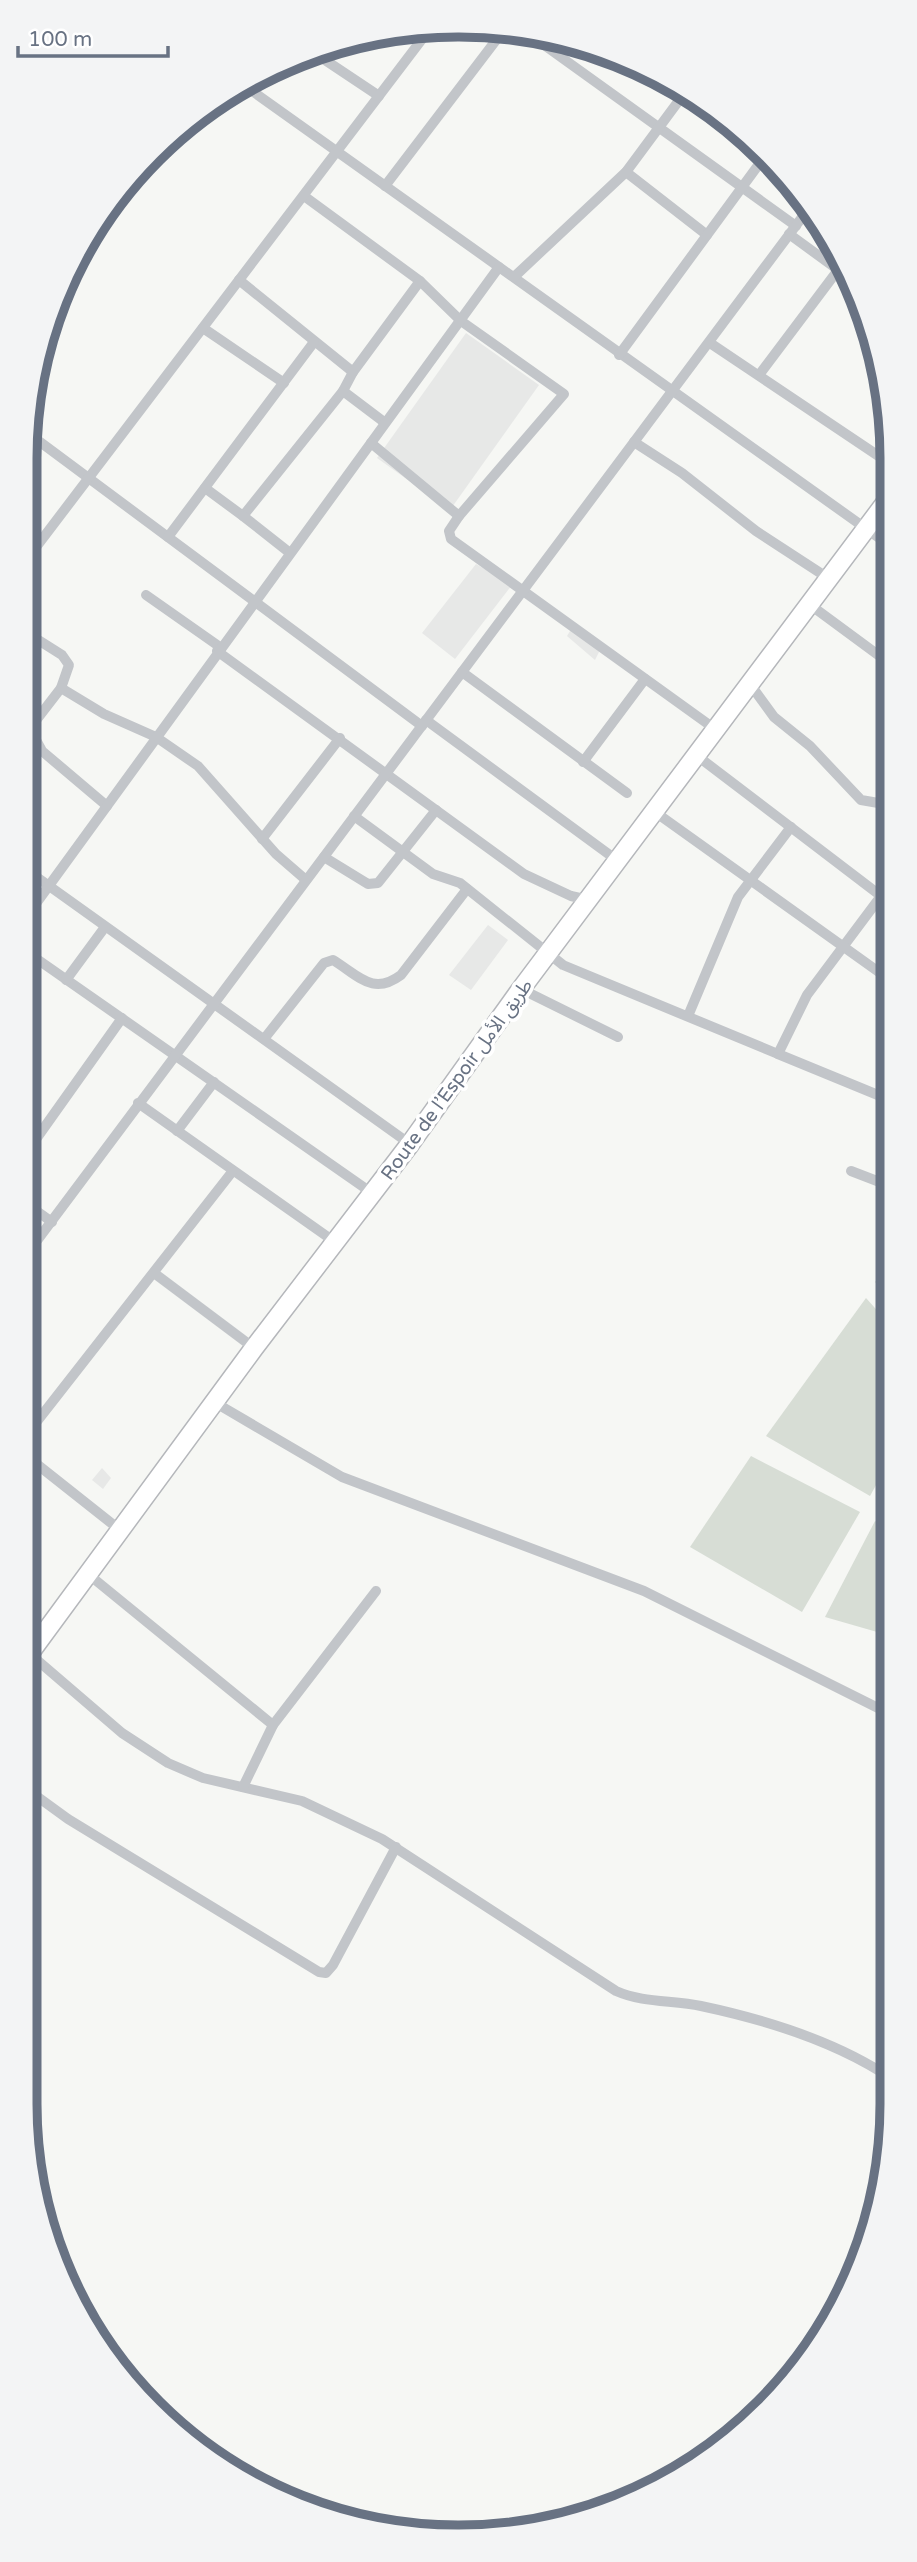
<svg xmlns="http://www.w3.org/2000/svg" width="917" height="2562" font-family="'Varela Round','Noto Sans Arabic',sans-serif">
<rect width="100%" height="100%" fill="#f6f7f4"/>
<!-- built -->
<g fill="#e7e8e7">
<path d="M466,333l73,52 -89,125 -73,-52z"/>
<path d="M476,564l36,21 -57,74 -33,-26z"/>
<path d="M572,628l28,22 -5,10 -28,-24z"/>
<path d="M488,925l20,15 -37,50 -22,-15z"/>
<path d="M102,1468l9,10 -8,11 -11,-9z"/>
</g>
<!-- green -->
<g fill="#d7ddd5">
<path d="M891,1263v36l-16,-17z"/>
<path d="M866,1298l25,28v132l-21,38 -104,-60z"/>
<path d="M751,1456l109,56 -58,100 -112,-65z"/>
<path d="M875,1521l16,9v106l-66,-19z"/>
</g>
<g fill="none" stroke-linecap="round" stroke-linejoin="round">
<defs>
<path id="highway" d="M24,1661l230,-313 156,-204 111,-155 368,-491"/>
</defs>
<!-- highway casing -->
<use href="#highway" stroke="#b5b7bb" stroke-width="21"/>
<!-- minor -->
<g stroke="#c2c5c9" stroke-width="10">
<path d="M533,37l263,189"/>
<path d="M319,56l60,40"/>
<path d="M241,83l648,462"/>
<path d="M626,172l81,63"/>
<path d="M385,186l115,-151"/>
<path d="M304,196l116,85 41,40 103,73 -105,122 -10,15 2,8 264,190"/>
<path d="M789,234l63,46"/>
<path d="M514,277l112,-105 60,-81"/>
<path d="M239,280l114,92"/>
<path d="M203,328l81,55"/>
<path d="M710,343l179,120"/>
<path d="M619,355l146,-199"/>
<path d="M759,375l79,-105"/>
<path d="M343,391l41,31"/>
<path d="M28,433l394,293"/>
<path d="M634,442l48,31 74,58 72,47"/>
<path d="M371,443l88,73"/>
<path d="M205,488l38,28 100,-125 10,-19 67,-91"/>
<path d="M243,516l47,37"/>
<path d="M168,537l146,-195"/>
<path d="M24,563l405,-533"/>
<path d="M146,595l74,52"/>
<path d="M809,604l80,59"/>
<path d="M24,631l38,24 7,10 -8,23 -37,48"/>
<path d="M217,651l307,223 47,22 18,4"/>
<path d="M462,672l165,121"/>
<path d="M750,684l24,33 36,29 51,54 29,5"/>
<path d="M61,688l43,26 52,23 42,29 78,88 30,26"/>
<path d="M426,720l192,141"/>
<path d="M30,729l12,22 65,55"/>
<path d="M696,755l185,141 9,-12"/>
<path d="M583,762l62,-83"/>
<path d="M354,816l79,58 27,9 103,82 215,89 29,-59 74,-99"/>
<path d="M662,817l228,163"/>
<path d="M262,839l78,-101"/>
<path d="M324,857l44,27 10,-1 58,-73"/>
<path d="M24,868l386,276"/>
<path d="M24,920l475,-653"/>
<path d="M24,950l348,243"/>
<path d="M66,980l39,-53"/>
<path d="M521,989l97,48"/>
<path d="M688,1016l50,-119 53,-70"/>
<path d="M264,1039l60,-76 9,-3c26,16 40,36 68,15l66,-86"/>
<path d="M778,1054l112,46"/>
<path d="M138,1103l197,139"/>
<path d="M177,1131l37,-49"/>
<path d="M24,1156l98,-138"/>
<path d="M851,1171l39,15"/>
<path d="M24,1202l28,20"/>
<path d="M24,1258l785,-1050"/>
<path d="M154,1273l100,75"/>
<path d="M214,1402l128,75 302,114 248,124"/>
<path d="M24,1438l208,-266"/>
<path d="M24,1454l96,76"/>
<path d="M88,1574l185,151"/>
<path d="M30,1654l92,79 46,30 35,15 99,23 80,38 234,152c27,12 56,9 85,15 66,14 135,35 191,73"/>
<path d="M24,1787l44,32 251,153 7,1 7,-8 63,-118"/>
<path d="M243,1787l30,-62 103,-134"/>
</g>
<!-- highway -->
<use href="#highway" stroke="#fff" stroke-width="18"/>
</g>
<g text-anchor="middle" stroke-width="7" stroke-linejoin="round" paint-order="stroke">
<!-- street labels -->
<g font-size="19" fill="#687283" stroke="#fff">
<text transform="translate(456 1079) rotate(-54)" y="7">Route de l’Espoir طريق الأمل</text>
</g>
</g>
<!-- crop -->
<path d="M0 0H917V2562H0ZM458 37H459A421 421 0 0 1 880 458V2104A421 421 0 0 1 459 2525H458A421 421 0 0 1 37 2104V458A421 421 0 0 1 458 37Z" fill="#f3f4f5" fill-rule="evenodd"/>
<path fill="none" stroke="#687283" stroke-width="9" d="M458 37H459A421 421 0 0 1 880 458V2104A421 421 0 0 1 459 2525H458A421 421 0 0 1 37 2104V458A421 421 0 0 1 458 37Z"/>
<!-- scale -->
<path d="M18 46v10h150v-10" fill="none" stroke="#687283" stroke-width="3.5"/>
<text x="28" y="46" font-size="21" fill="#687283" stroke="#ffffff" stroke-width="5" paint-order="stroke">100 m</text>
</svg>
